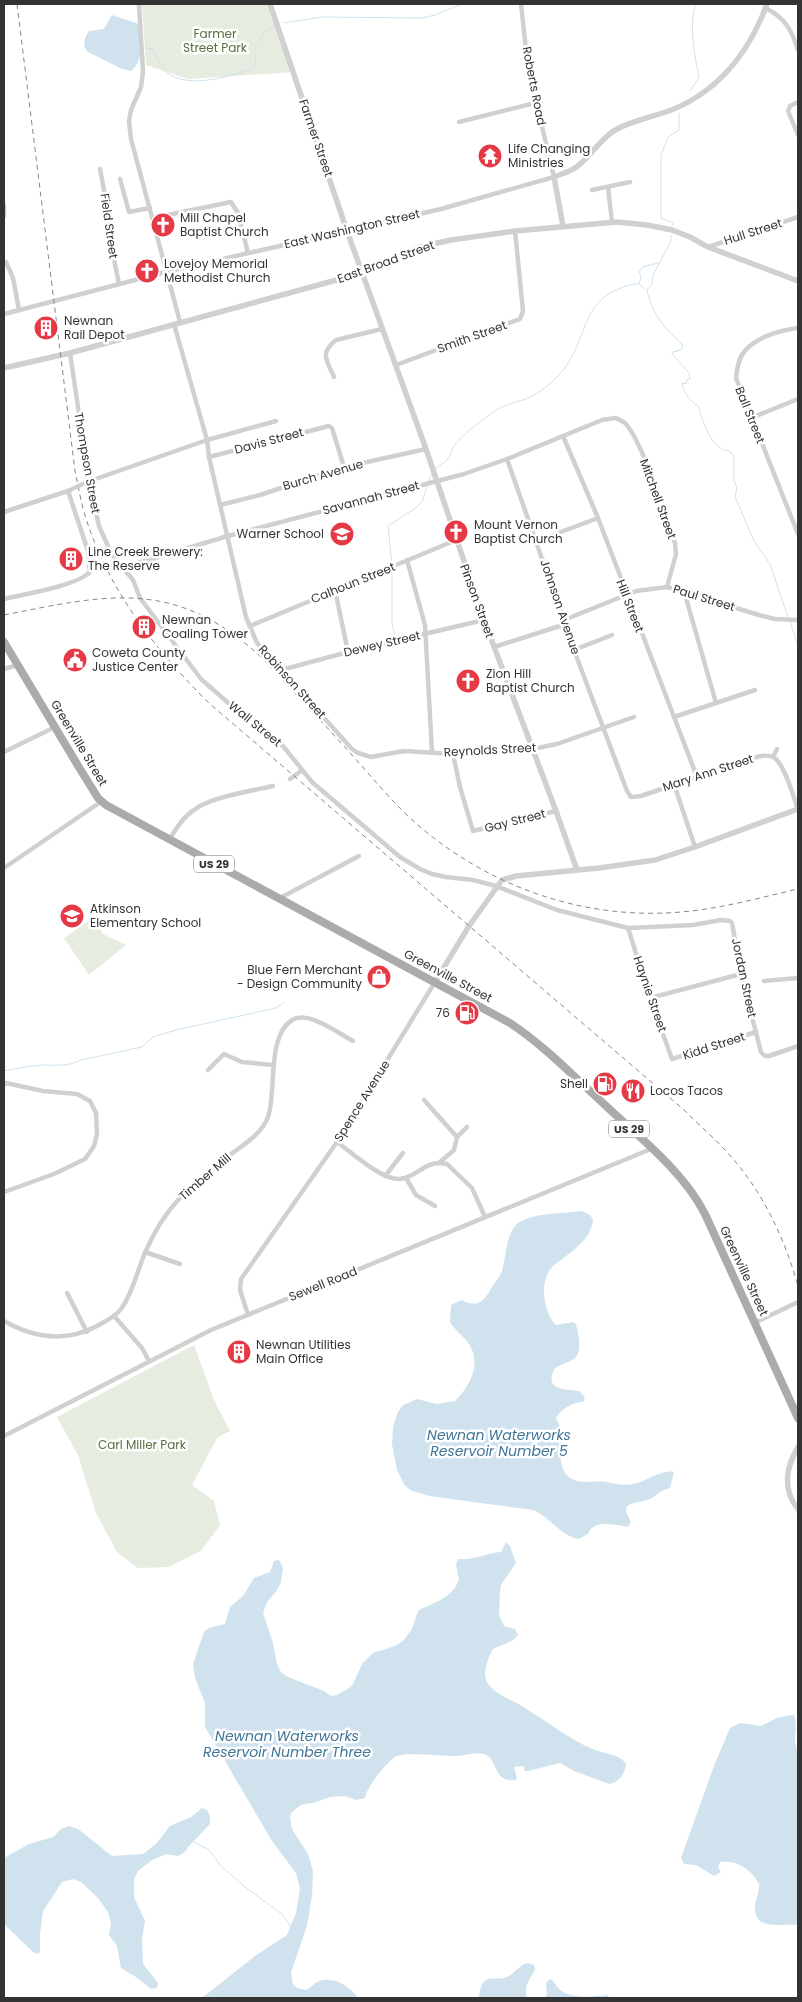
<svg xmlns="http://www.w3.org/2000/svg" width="802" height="2002" font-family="Poppins,sans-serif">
<rect width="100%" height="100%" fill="#fff"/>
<!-- green -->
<g fill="#e6ecdf">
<path d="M142,4h129l24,68 -107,7 -42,-14z"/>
<path d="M93,918l10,16 23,11 -37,30 -25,-37z"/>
<path d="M194,1345l20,55 16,31 -13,7 -25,47 22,16 6,24 -19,26 -32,16 -31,1 -21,-16 -21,-39 -18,-58 -21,-38z"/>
</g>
<!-- water -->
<g fill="#cfe2ee">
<path d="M112,15l27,9c1,16 6,36 -8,47l-9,-2 -34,-17c-7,-8 -3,-14 1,-21l15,-2z"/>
<path d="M582,1211l8,4 3,5c-2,22 -26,34 -41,47 -13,15 -9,45 4,58l17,-3 3,2c2,9 7,28 -2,35 -6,4 -13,5 -19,9 -12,22 9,21 24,23l6,6 -2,5c-10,0 -22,7 -27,16 3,6 7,15 7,23 -1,11 -5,19 1,30 8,16 29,9 43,11 9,2 16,4 26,2 14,-2 27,-15 41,-12l-4,16c-11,3 -10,5 -18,10 -8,4 -17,3 -25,8l-1,6 5,10 -3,5c-13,-2 -34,-8 -40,7l-10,5c-18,-4 -28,-22 -45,-29l-104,-14 -19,-6 -6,-6 -7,-14 -5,-26 1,-18 5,-14 5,-7 14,-6 20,5 18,-3c15,-15 27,-37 14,-57 -5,-8 -14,-13 -19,-22l1,-17 11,-5c16,9 22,1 30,-13 3,-5 8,-10 10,-16 4,-14 4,-34 13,-45 12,-14 49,-12 67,-15z"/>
<path d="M506,1542l4,4 6,17 -15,22 -1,6 -1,24 5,11 11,3 3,6 -6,6 -19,8c-5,9 -11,24 -6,33 7,13 27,18 38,26 23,14 45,32 70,42 10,4 25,4 31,14 -1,9 -7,19 -17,20l-35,-13 -14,-8 -32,8h-3l-2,-5 -9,1 3,11 -1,2c-23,3 -18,-20 -30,-25 -7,-4 -23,1 -31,1 -12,0 -49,-4 -58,0 -9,4 -31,32 -32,42l-9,2 -11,-4 -15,1 -14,5 -15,3 -9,7 -2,5 2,12 16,25 5,17 -1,25 -5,30 -16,46 2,12 4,4 9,2c5,-2 8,-7 13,-9 15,-5 31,5 39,17h-156l53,-42 32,-21 9,-22 4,-25 -4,-15 -24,-32 -67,-114v-24l-10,-25 -2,-14 11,-32 5,-4 16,-4 5,-17 13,-11 11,-18 16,-6 4,-11 5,-1 4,8 -2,14 -5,10 -9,10 -4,11 10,30 4,21 4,8 7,5 36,14 7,5 6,-1 12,-7 4,-4 9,-20 11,-11 22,-7 8,-5 9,-12 6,-18c15,-9 35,-12 41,-32l-3,-14 2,-6c15,2 28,-6 43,-7z"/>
<path d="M791,1715h3c5,13 -3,22 4,36v174c-14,-2 -43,7 -43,-17 0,-8 5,-16 4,-24 -8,-15 -23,-25 -39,-22l-2,5 3,5 -7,4 -18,-11 -12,-1 -3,-6 33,-92 16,-38 10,-5 21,3 16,-8z"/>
<path d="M202,1808l5,2 3,6v8l-22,23 -3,5 -7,4 -12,-2 -14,6 -14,11 -4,8v18l11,24 -3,18 1,25 15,19 -1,5 -6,1 -15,-12 -15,-9 -4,-22 -8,-11 2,-12 -3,-11 -10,-14 -17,-16 -8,-3 -11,3 -19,29 -3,23v18l-2,2 -5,-2 -29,-28v-66l25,-14 24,-7 8,-8 8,-3 9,3 34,27 31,-2 13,-10 14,-18 21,-9z"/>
<path d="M528,1963l6,2 1,5c-5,8 -12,18 -8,28h-48c3,-32 18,-12 33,-24 6,-5 8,-9 16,-11z"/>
<path d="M550,1979l3,1c8,21 37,17 55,15l1,3h-64l2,-4 -1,-11z"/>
</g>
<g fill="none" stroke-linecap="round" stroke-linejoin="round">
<!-- stream -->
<g stroke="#cfe2ee" stroke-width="1">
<path d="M284,23l38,-6 100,1 13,-3 27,-11"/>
<path d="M257,43l6,-9 10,-7"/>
<path d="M146,48l7,1 7,15"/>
<path d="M162,67c18,26 69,9 93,1l1,-16"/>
<path d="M690,91l9,-14c-4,-20 -11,-54 -3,-73"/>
<path d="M672,226l1,-3 -12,-5v-63l7,-18 11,-7v-17"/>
<path d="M671,235v6l-18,34 -1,9 -5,6c5,25 18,39 36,55l-2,5 -8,2 -1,2 17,19 1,6 -3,1 -1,4 -4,-1c2,10 8,18 16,23 5,15 12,43 31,45l5,5v24l3,8 -2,9 19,44 16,23 18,53"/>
<path d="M640,285l6,5"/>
<path d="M435,469c4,-4 9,-6 12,-9 4,-4 4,-10 7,-14 12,-15 28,-26 44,-37 9,-5 18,-7 28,-10 14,-5 30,-20 38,-30 23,-29 17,-67 57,-81 8,-3 9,-4 18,-4l2,-7 -2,-5 4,-5 15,-4"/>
<path d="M428,482l4,-8"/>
<path d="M392,564l-4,-38 29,-19 6,-7 4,-15"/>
<path d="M392,570v53l3,14"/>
<path d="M790,621l8,25"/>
<path d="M4,1071c13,-3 26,-5 39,-6 14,0 24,2 38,-5l61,-13 11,-10 23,-7 100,-22 8,-6"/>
<path d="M194,1842l15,8 12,16 24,21 38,28 8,12"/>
</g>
<!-- minor -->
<g stroke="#d0d0d0" stroke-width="4.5">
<path d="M139,4l4,68 -2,15 -10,23 -2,11 2,18 49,183"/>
<path d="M765,8c20,9 27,23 33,42"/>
<path d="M798,102l-8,4 -2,5 10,24"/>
<path d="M459,122l76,-19"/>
<path d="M100,169l11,58v17l8,40"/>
<path d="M120,179l9,33 21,-4"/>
<path d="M608,187l4,35"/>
<path d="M592,190l38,-8"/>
<path d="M4,205v11"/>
<path d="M153,218l78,-16 7,11 10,40"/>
<path d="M708,247l90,-30"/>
<path d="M4,263l2,-1 7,16 6,32"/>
<path d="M4,314l162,-42 275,-63 113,-32 -26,-109 -7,-64"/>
<path d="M174,324l33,116 2,17 37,160 11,26 95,106 6,4 13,4 33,-6 49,3 80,-5 24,-5 77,-27"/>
<path d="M798,328c-17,2 -42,9 -54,24 -6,7 -7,18 -8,26l62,156"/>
<path d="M70,353l19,128 10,45 12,27 22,27 7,18 61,81 66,58 16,9 29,36 88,75 20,12 12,5 14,3 27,3 23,6 61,24 71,18 65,-3 28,-5 9,1 2,2 9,51 20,78 4,4h4l29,-10"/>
<path d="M396,365l124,-46 3,-8 -8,-80"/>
<path d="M334,377c-7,-16 -15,-24 2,-37l46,-11"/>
<path d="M751,418l47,-19"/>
<path d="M563,436l35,82 99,259"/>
<path d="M209,457l120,-31 3,2 12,39"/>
<path d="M507,459l67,191 53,141 4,6 10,-1 112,-38c6,-2 13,-4 20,-1 11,5 21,41 25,53"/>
<path d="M87,482l120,-42 69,-19"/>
<path d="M220,505l40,-10 84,-28 82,-18"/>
<path d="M4,512l67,-22"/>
<path d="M537,541l61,-23"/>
<path d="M407,560l18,65 7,127"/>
<path d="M121,568l107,-32 236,-62 43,-15 95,-39 13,-2c4,1 7,3 10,5 18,19 40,93 50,120l1,11 -9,33"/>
<path d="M335,590l13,62"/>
<path d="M684,591l32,112"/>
<path d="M4,599c21,-5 72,-13 86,-27l-2,-21 -20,-60"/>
<path d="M564,620l72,-29 31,-4 92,28 16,4 23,1"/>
<path d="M250,626l206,-86"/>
<path d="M494,647l72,-23"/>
<path d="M574,650l38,-15"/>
<path d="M4,669l14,-4"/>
<path d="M281,670l67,-18 136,-32"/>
<path d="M674,717l81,-27"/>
<path d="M4,752l51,-25"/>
<path d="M453,754l7,33 13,44 83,-20"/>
<path d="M773,757l4,-8"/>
<path d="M290,779l11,-8"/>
<path d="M674,784l21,63"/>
<path d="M169,840c7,-11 14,-23 25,-30 16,-13 58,-19 79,-24"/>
<path d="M4,868l98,-67"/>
<path d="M280,898l79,-42"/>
<path d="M628,928l22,70 22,61 84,-27"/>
<path d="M764,981l34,-3"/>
<path d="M650,998l91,-24"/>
<path d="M208,1070l16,-16 18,8 31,3"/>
<path d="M4,1085l2,-2 37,8 34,3 13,7 6,12 1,21 -3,12 -9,13 -31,15 -50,18"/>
<path d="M424,1100l33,37 -3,13 -14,12"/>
<path d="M457,1137l10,-10"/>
<path d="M337,1142c14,10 46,39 63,37 19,-2 24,-20 47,-15l25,24 13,29"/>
<path d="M385,1176l18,-23"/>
<path d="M406,1178l10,17 19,11"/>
<path d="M145,1252l35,12"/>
<path d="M67,1293l20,39"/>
<path d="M248,1315l-8,-25 1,-11 96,-137 98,-160"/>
<path d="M114,1316l28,32 7,13"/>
<path d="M4,1321c30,17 61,22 93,5 9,-5 18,-9 24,-17 12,-16 16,-38 24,-56 8,-19 20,-39 34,-54 14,-15 30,-27 46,-40 14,-12 36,-23 43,-42 9,-25 -2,-80 24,-97 16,-10 46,13 61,21"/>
<path d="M756,1322l42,-20"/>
<path d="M4,1436l207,-106 440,-181"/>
</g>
<!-- tertiary -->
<g stroke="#d0d0d0" stroke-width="5.5">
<path d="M270,4l77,227 79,218 58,171 72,191 21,59"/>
<path d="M563,226l-9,-49c7,-3 15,-5 21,-9 16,-11 25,-30 42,-39 17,-9 39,-13 57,-20 47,-20 76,-59 93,-105"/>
<path d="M4,368l66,-15 292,-80 57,-26 32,-7 64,-9 102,-9 30,3 25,5 18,7 18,10 90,34"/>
<path d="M435,982l34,-56 33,-46 14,-4 83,-8 56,-8 40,-13 103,-38"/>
<path d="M798,1447c-12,20 -16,43 0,62"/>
</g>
<!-- primary -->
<path stroke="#ababab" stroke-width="8" d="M4,642l76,127 18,29 8,7 404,218c35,23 64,54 95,82 35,33 78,66 100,109l93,204"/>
<!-- rail -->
<g stroke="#888" stroke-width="1" stroke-dasharray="5 4" stroke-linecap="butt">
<path d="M17,4l58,467c3,13 5,27 9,41 22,75 71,138 126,192l474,406c13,13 28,26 41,40 36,38 59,86 73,136"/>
<path d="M4,615c105,-21 172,-37 258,43 33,35 66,70 98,106 16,18 31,36 49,53 76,70 178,106 282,94 36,-4 72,-14 107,-22"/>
</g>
<!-- minor-bridge -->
<path stroke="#d0d0d0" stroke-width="4.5" d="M72,489l13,-6"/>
</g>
<!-- icons -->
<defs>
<symbol id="temple-disc" viewBox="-11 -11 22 22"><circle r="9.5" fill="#e63946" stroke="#fff"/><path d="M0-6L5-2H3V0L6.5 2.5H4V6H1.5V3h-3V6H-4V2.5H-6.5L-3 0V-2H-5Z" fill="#fff"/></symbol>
<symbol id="church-disc" viewBox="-11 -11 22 22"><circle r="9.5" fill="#e63946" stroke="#fff"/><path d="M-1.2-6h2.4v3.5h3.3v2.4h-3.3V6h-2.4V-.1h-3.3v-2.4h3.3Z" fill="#fff"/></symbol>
<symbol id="building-disc" viewBox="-11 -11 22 22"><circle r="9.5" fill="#e63946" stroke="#fff"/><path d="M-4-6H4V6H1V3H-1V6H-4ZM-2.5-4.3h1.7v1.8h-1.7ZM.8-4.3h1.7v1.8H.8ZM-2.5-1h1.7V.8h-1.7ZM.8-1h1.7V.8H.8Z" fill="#fff"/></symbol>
<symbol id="school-disc" viewBox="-11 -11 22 22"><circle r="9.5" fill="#e63946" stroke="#fff"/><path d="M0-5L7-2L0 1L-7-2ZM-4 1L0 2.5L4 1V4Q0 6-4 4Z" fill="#fff"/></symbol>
<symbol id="civic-disc" viewBox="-11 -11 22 22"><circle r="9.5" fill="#e63946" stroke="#fff"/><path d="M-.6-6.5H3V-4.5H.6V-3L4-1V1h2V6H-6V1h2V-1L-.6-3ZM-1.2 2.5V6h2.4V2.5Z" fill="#fff"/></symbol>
<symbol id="shop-disc" viewBox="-11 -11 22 22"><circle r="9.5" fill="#e63946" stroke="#fff"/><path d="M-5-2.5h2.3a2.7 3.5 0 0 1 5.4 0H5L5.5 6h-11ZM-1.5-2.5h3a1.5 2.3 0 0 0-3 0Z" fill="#fff"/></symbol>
<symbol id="fuel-disc" viewBox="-11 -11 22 22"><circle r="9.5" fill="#e63946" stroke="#fff"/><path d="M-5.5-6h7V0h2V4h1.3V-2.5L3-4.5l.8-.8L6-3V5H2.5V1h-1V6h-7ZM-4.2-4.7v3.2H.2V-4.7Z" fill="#fff"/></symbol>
<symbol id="restaurant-disc" viewBox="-11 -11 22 22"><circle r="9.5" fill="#e63946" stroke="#fff"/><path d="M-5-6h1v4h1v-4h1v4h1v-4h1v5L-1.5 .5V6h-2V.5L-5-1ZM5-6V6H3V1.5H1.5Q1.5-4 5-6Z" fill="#fff"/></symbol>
</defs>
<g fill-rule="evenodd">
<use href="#temple-disc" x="476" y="142" width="28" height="28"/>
<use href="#church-disc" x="149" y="211" width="28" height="28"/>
<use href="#church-disc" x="133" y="257" width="28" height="28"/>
<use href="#building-disc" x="32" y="314" width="28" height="28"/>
<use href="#church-disc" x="442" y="518" width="28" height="28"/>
<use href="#school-disc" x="328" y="520" width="28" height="28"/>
<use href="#building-disc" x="57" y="545" width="28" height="28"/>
<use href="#building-disc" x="130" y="613" width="28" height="28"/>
<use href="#civic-disc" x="61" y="646" width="28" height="28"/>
<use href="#church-disc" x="454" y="667" width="28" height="28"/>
<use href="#school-disc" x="58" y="902" width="28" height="28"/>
<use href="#shop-disc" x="365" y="963" width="28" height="28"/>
<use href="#fuel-disc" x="453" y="999" width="28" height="28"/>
<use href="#fuel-disc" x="591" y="1070" width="28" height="28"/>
<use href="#restaurant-disc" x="619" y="1077" width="28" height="28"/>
<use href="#building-disc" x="225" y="1338" width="28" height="28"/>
</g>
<g text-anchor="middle" stroke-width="5" stroke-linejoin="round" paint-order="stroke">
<!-- shield labels -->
<g fill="#fff" stroke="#707070" stroke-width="1">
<rect x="194" y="855.5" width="40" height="17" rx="4"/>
<rect x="609" y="1120.5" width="40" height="17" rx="4"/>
</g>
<g font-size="11" font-weight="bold" fill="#333">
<text x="214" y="868">US 29</text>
<text x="629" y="1133">US 29</text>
</g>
<!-- park labels -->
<g font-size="12" fill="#56703f" stroke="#fff">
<text x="215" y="38">Farmer<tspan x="215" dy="14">Street Park</tspan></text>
<text x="142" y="1449">Carl Miller Park</text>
</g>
<!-- street labels -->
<g font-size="12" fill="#333" stroke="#fff">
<text transform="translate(534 86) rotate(79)" y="4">Roberts Road</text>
<text transform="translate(316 138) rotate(71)" y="4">Farmer Street</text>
<text transform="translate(109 226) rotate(82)" y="4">Field Street</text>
<text transform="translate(352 229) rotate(-13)" y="4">East Washington Street</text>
<text transform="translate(753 232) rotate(-18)" y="4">Hull Street</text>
<text transform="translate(386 262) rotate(-20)" y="4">East Broad Street</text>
<text transform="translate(472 337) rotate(-20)" y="4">Smith Street</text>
<text transform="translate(750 415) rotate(68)" y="4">Ball Street</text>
<text transform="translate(269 441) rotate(-15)" y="4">Davis Street</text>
<text transform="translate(87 463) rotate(80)" y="4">Thompson Street</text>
<text transform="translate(323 475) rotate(-16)" y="4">Burch Avenue</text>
<text transform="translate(371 498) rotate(-15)" y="4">Savannah Street</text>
<text transform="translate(658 499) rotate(70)" y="4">Mitchell Street</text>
<text transform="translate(353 583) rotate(-22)" y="4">Calhoun Street</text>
<text transform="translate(704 598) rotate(17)" y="4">Paul Street</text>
<text transform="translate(477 601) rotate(70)" y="4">Pinson Street</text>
<text transform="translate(630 606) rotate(69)" y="4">Hill Street</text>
<text transform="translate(560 607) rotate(71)" y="4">Johnson Avenue</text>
<text transform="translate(382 644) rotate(-13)" y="4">Dewey Street</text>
<text transform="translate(292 682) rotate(48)" y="4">Robinson Street</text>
<text transform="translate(255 724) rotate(39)" y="4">Wall Street</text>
<text transform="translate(79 743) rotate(59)" y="4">Greenville Street</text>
<text transform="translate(490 750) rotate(-3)" y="4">Reynolds Street</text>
<text transform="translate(708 773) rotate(-18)" y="4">Mary Ann Street</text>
<text transform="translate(515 821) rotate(-14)" y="4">Gay Street</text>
<text transform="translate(448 976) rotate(28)" y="4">Greenville Street</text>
<text transform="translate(744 978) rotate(78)" y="4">Jordan Street</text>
<text transform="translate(650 994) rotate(71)" y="4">Haynie Street</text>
<text transform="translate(714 1046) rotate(-18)" y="4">Kidd Street</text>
<text transform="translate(362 1101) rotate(-58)" y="4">Spence Avenue</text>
<text transform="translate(205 1177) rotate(-41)" y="4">Timber Mill</text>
<text transform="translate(744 1271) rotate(65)" y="4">Greenville Street</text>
<text transform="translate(323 1284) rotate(-22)" y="4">Sewell Road</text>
</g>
<!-- poi labels -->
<g font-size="12" fill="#333" stroke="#fff" text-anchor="start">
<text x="508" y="153">Life Changing<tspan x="508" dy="14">Ministries</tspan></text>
<text x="180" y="222">Mill Chapel<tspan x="180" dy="14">Baptist Church</tspan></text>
<text x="164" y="268">Lovejoy Memorial<tspan x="164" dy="14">Methodist Church</tspan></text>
<text x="64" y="325">Newnan<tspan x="64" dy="14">Rail Depot</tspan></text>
<text x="474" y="529">Mount Vernon<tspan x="474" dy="14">Baptist Church</tspan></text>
<text x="324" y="538" text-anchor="end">Warner School</text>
<text x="88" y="556">Line Creek Brewery:<tspan x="88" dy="14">The Reserve</tspan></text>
<text x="162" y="624">Newnan<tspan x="162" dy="14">Coaling Tower</tspan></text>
<text x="92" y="657">Coweta County<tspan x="92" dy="14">Justice Center</tspan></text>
<text x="486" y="678">Zion Hill<tspan x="486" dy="14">Baptist Church</tspan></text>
<text x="90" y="913">Atkinson<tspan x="90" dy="14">Elementary School</tspan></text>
<text x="362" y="974" text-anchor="end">Blue Fern Merchant<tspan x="362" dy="14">- Design Community</tspan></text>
<text x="450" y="1017" text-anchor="end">76</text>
<text x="588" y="1088" text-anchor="end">Shell</text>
<text x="650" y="1095">Locos Tacos</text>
<text x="256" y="1349">Newnan Utilities<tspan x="256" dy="14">Main Office</tspan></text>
</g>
<!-- water labels -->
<g font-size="14" font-style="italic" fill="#3f7597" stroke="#fff">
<text x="499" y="1440">Newnan Waterworks<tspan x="499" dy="16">Reservoir Number 5</tspan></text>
<text x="287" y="1741">Newnan Waterworks<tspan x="287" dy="16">Reservoir Number Three</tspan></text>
</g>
</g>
<!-- border -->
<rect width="802" height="2002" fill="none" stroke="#333333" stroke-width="10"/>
</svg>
